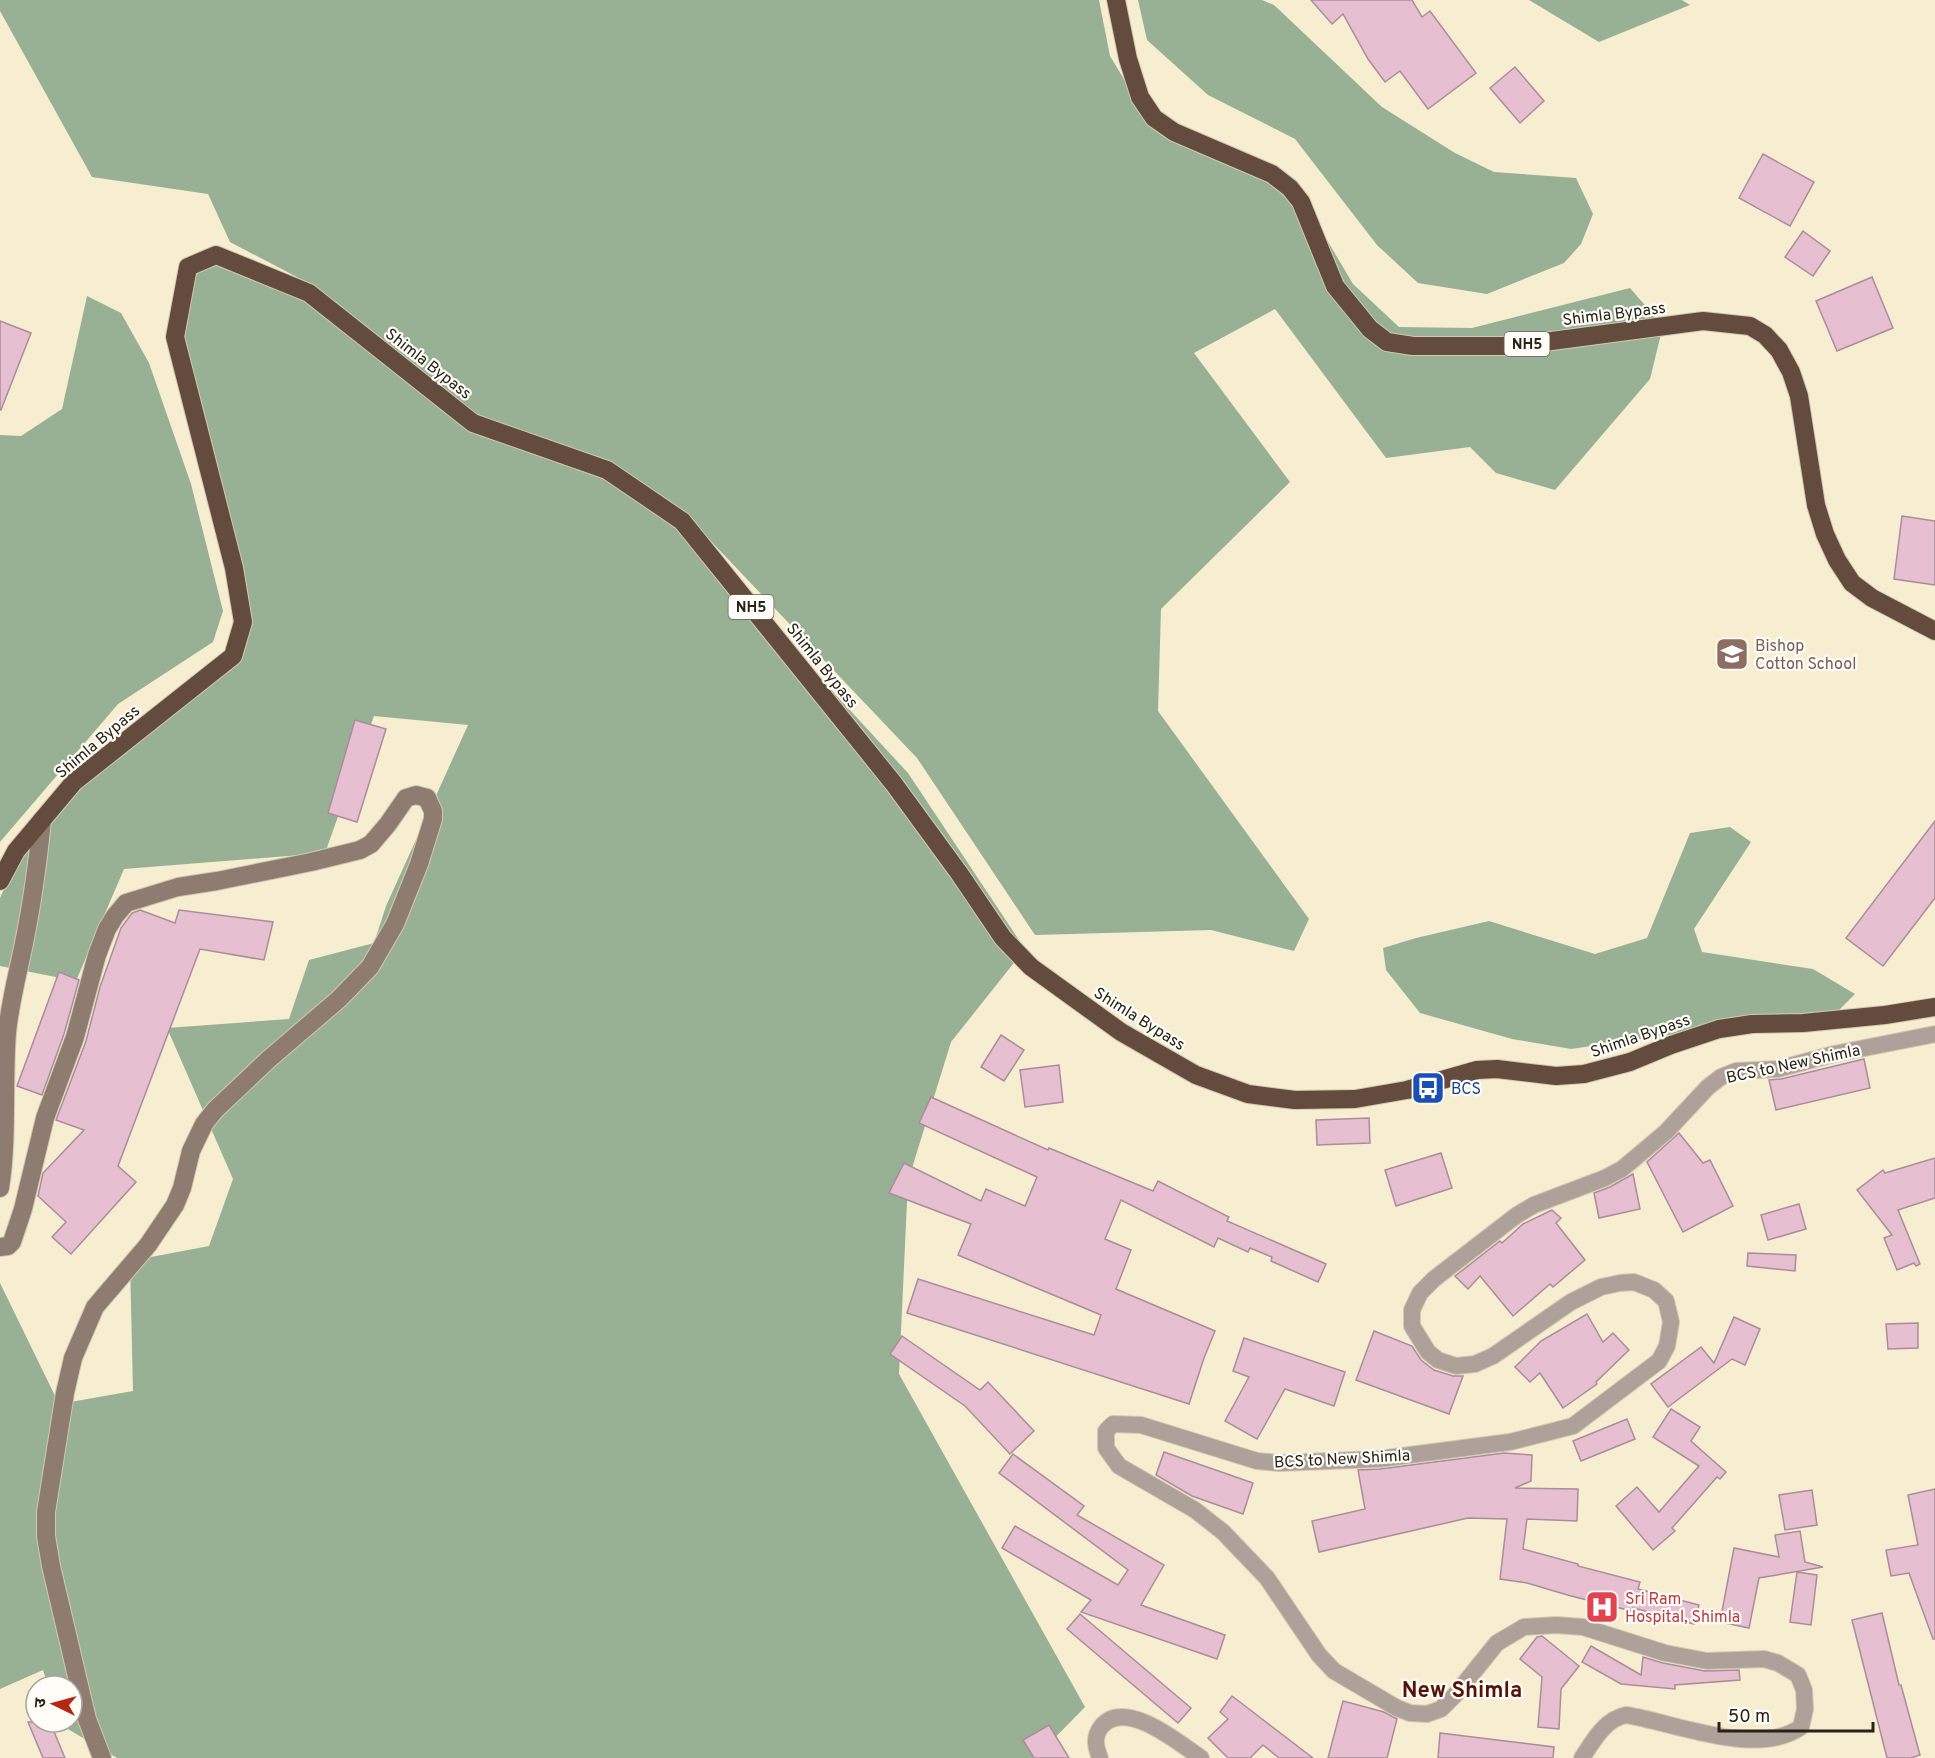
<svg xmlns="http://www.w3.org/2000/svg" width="1935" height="1758" font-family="Overpass,'Noto Sans Devanagari',sans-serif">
<rect width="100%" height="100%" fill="#f7eed1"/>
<!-- forest -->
<g fill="#98b194">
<path d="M0,0h1099l11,56 29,48 162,92 52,88 46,43 73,1 158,-40 33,38 -13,53 -95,111 -59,-17 -26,-26 -84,11 -111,-149 -81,44 96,129 -129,127 -3,102 151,208 -15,32 -83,-21 -176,5 -118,-177 -231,-243 -210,-99 -164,-131 -82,-43 -22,-48 -116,-17 -92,-166z"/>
<path d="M1138,0h124l12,5 108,102 73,46 39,19 82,6 17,36 -12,30 -17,19 -77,31 -69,-11 -41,-38 -82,-106 -87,-44 -61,-55z"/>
<path d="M1529,0h153l8,5 -91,37z"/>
<path d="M217,260l91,38 164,129 134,48 73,50 229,248 117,176 -74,93 -43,139 -9,193 186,333 -50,51h-918l-56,-33 -1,-3h12v-36h-24l-5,-16 -43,19v-406l59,121 74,-13 -3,-130 79,-15 24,-67 -66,-151 122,-9 20,-59 65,-17 12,-37 82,-181 -94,-9 -49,137 -201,16 -48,112 -76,-15v-68l20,-45 58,-68 159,-126 11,-38 -69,-285 15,-67z"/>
<path d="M87,296l34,17 28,50 42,121 32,127 -10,31 -95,62 -118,138v-407l21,1 41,-27z"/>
<path d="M1730,827l21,15 -57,87 8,23 111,17 42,25 -25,25 -162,16 -97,14 -59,-10 -92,-26 -34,-43 -3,-22 33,-10 73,-17 106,33 52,-16 43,-105z"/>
</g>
<!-- building -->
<g fill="#e6bfd1" stroke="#aa8d9a" stroke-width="1.5">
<path d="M1311,0h101l10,17 8,-6 46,62 -48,36 -28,-38 -15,11 -17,-23 -25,-45 -11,10z"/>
<path d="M1515,67l29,34 -24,22 -30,-35z"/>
<path d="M1763,154l51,28 -24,44 -51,-28z"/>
<path d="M1803,231l27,20 -17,25 -28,-19z"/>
<path d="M1872,277l21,51 -56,23 -21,-50z"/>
<path d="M0,321l31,12 -30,77h-1z"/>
<path d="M1902,516l33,5v64l-41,-6z"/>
<path d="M355,720l31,9 -29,93 -29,-9z"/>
<path d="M1935,821v77l-52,68 -37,-28z"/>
<path d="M140,910l35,13 4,-13 94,12 -9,38 -64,-11 -82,217 18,16 -65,72 -19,-17 14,-15 -28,-26 5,-23 41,-43 -28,-10 30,-79 14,-54 21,-59 11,-15z"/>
<path d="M59,972l20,8 -15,54 -22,61 -25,-9z"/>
<path d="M1001,1035l23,15 -20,31 -23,-14z"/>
<path d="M1864,1059l6,29 -94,22 -7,-30 12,-1z"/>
<path d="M1059,1065l4,37 -38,5 -5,-37z"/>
<path d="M931,1097l117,53 1,-2 104,43 5,-10 71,36 -2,4 99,43 -8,18 -47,-21 1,-4 -22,-9 -2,4 -30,-14 -4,9 -93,-47 -16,39 26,11 -15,39 99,42 -11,27 -15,46 -282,-91 11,-34 176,56 7,-20 -143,-60 13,-31 -82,-31 15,-30 77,38 5,-12 39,17 12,-29 -118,-54z"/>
<path d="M1369,1118l1,25 -53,2 -1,-25z"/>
<path d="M1679,1133l24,30 7,-3 23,46 -50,26 -36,-70z"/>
<path d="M1441,1153l11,35 -56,18 -11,-36z"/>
<path d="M1935,1158v40l-37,12 22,54 -4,2 -2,-3 -17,7 -13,-32 8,-3 -35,-45 26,-20 2,3z"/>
<path d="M1633,1174l7,35 -41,9 -5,-25 16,-6z"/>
<path d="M1799,1204l7,25 -38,11 -7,-25z"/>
<path d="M1552,1210l9,8 -5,5 29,37 -32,27 -3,-3 -37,32 -33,-40 -12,13 -13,-13 45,-35 2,2 21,-19z"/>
<path d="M1748,1253l48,2 -1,16 -48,-5z"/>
<path d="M1587,1314l16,28 10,-9 16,17 -33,32 1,2 -34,24 -23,-35 -10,9 -15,-15 26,-26z"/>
<path d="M1734,1317l26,12 -15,36 -13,-6 -64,48 -17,-23 50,-37 13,16z"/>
<path d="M1918,1323v25l-30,1 -2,-25z"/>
<path d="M1374,1331l38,15 9,14 13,10 19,6h10l-14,38 -93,-34z"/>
<path d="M902,1336l78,54 8,-8 46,49 -24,23 -45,-48 -75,-52z"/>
<path d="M1244,1338l101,34 -11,34 -49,-17 -28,50 -32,-18 24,-44 -16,-6z"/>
<path d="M1671,1409l29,18 -9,14 35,31 -6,7 -3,-2 -45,51 3,3 -22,19 -37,-44 21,-19 22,25 40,-46 -46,-29z"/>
<path d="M1627,1419l8,20 -54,22 -8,-20z"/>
<path d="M1164,1452l89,31 -10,31 -51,-18 -36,-21z"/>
<path d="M1504,1453l28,2 -1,26 -16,7 63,1 -1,32 -50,-2 -4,30 55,15v2l62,16 -2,7 61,16 -5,19 -61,-16 -1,3 -61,-15 -44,-13 -27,-4 7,-60 -39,-1 -149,34 -7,-31 53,-12 -7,-39 22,-1z"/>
<path d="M1013,1454l71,52 -7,9 87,50 -23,40 84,30 -8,24 -136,-47 10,-12 -89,-52 13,-22 103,59 10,-15 -129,-97z"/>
<path d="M1935,1489v150h-2l-24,-66 -18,3 -5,-26 32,-5 -10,-50z"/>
<path d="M1812,1490l5,35 -32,5 -6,-35z"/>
<path d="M1800,1531l5,31 18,5 -64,11 -10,50 -29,-6 14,-74 45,9 -4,-22z"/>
<path d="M1797,1572l20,3 -6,50 -21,-3z"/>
<path d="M1882,1613l17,72h2l19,70 -9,3h-24l-35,-138z"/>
<path d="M1080,1614l111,94 -13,15 -111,-94z"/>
<path d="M1542,1636l37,30 -18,23 -2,40 -21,-2 4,-50 -22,-18 17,-22z"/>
<path d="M1591,1646l50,29 2,-18 20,6 42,8 34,-1 1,10 -65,5v4l-54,-5 -39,-22z"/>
<path d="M1232,1696l81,62h-34l-16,-13 -13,13h-22l-20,-20 20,-19 -8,-7z"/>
<path d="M1343,1701l41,11 13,7 -10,39h-59z"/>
<path d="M28,1722h22l15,36h-22z"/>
<path d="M1049,1725l20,33h-35l-11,-18z"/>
<path d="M1440,1733l114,14 -1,11h-115z"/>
</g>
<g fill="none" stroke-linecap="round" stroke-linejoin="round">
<defs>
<g id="street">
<path d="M1100,1758c-4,-10 -7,-21 1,-31 24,-30 79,17 100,31"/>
<path d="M1582,1758c11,-17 23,-39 44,-43 50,8 131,43 175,12l4,-18 -1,-19 -6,-15 -20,-12 -14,-4 -57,2 -42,-8 -82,-26 -27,-2 -32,2 -27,16 -42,52 -14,14 -14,5 -17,-1 -13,-5 -63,-37 -15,-16 -52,-77 -44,-46 -28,-22 -76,-44 -13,-18v-17l7,-7 28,1 116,36 22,2 100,-4 131,-17 63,-16 86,-65 8,-15 4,-24 -5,-21 -12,-11 -20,-8 -14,1 -19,4 -30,15 -78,54 -18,8 -19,2 -18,-6 -10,-8 -16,-26v-16l8,-17 14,-14 83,-64 17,-10 71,-27 17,-9 44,-37 42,-45 13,-10 15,-6 42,-2 56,-15 101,-20"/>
</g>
<g id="secondary">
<path d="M0,1188c8,-50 3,-104 7,-155 3,-32 12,-64 18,-95 8,-40 13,-78 17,-118"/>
<path d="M0,1247l8,-1 4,-4 11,-33 22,-91 30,-81 22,-82 10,-26 8,-13 11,-13 52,-16 39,-6 94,-19 49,-12 11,-6 17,-20 18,-26 10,-3 11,3 6,13v8l-14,45 -24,60 -25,43 -31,32 -70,60 -54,51 -11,14 -13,27 -9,37 -7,17 -27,40 -53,62 -22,51 -8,35 -19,119v24l5,30 36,153 15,39"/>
</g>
<g id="highway">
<path d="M1116,0l12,59 12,38 14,21 20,14 98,42 18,14 11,14 34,84 35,43 17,13 26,4h101l189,-25 47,5 15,9 14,15 12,22 8,24 17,109 9,29 12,26 15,23 20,15 63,33"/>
<path d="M0,881l16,-30 58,-69 159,-126 10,-34 -9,-54 -59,-231 13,-70 28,-12 93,38 164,130 134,47 75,51 212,263 65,89 44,65 28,29 90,65 75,43 52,19 47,6 60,-1 52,-9 70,-20 20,-1 59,7 28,-2 46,-12 41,-17 48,-16 33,-5 51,-1 82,-8 50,-8"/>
</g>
</defs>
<!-- street casing -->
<use href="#street" stroke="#d2c9b0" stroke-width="18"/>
<!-- secondary casing -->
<use href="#secondary" stroke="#d2c9b0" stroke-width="20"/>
<!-- highway casing -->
<use href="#highway" stroke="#d2c9b0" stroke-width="20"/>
<!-- street -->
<use href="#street" stroke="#aea19a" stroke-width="16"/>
<!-- secondary -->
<use href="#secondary" stroke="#8e7c71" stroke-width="18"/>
<!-- highway -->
<use href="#highway" stroke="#634b3d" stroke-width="18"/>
</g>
<!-- icons -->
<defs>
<symbol id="school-square" viewBox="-11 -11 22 22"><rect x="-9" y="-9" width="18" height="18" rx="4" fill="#8d6e63" stroke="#fdfcf6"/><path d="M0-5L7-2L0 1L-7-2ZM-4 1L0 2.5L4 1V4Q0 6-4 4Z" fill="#fff"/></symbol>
<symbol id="bus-square" viewBox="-11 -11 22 22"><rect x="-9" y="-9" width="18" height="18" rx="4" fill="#1a4fb4" stroke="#fdfcf6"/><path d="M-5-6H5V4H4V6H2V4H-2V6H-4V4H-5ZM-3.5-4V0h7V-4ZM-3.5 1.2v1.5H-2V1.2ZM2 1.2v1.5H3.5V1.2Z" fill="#fff"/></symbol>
<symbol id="hospital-square" viewBox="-11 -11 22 22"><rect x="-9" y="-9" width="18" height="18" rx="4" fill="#e0444e" stroke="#fdfcf6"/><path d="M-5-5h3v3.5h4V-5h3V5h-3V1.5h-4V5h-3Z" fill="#fff"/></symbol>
</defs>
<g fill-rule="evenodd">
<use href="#school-square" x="1713" y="635" width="38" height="38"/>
<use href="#bus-square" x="1409" y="1069" width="38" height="38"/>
<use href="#hospital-square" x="1583" y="1588" width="38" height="38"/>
</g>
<g text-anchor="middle" stroke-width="4.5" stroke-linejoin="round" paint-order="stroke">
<!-- shield labels -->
<g fill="#fdfcf6" stroke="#67645b" stroke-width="1.5">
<rect x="1504.5" y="332" width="45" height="24" rx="4.5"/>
<rect x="728.5" y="595" width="45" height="24" rx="4.5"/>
</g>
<g font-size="15" font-weight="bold" fill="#272319">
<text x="1527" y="349">NH5</text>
<text x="751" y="612">NH5</text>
</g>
<!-- street labels -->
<g font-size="16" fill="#272319" stroke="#fdfcf6">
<text transform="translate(1614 313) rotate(-7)" y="6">Shimla Bypass</text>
<text transform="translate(429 363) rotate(38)" y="6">Shimla Bypass</text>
<text transform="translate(823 665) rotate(51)" y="6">Shimla Bypass</text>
<text transform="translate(97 741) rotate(-40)" y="6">Shimla Bypass</text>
<text transform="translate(1140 1018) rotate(32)" y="6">Shimla Bypass</text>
<text transform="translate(1640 1035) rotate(-19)" y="6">Shimla Bypass</text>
<text transform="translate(1793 1063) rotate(-12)" y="6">BCS to New Shimla</text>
<text transform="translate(1342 1458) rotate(-3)" y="6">BCS to New Shimla</text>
</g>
<!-- education labels -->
<g font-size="16" fill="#785e54" stroke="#fdfcf6" text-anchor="start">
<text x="1755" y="651">Bishop<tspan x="1755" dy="18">Cotton School</tspan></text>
</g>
<!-- transit labels -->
<g font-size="16" fill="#164399" stroke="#fdfcf6" text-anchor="start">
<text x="1451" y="1094">BCS</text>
</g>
<!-- health labels -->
<g font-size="16" fill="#be3a42" stroke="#fdfcf6" text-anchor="start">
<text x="1625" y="1604">Sri Ram<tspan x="1625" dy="18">Hospital, Shimla</tspan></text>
</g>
<!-- district labels -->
<g font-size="22" font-weight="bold" fill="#561309" stroke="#fdfcf6">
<text x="1462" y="1697">New Shimla</text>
</g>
</g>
<!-- north arrow -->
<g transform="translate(54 1704) rotate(275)"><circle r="28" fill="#fdfcf6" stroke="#a7a59e" stroke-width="1.5"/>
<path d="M0-4.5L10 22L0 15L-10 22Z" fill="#b42712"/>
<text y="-9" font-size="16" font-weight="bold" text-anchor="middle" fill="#272319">उ</text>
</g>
<!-- scale -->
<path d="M1719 1722v9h154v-9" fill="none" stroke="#272319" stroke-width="3"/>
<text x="1728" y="1722" font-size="18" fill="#272319" stroke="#fdfcf6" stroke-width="4.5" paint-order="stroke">50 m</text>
</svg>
